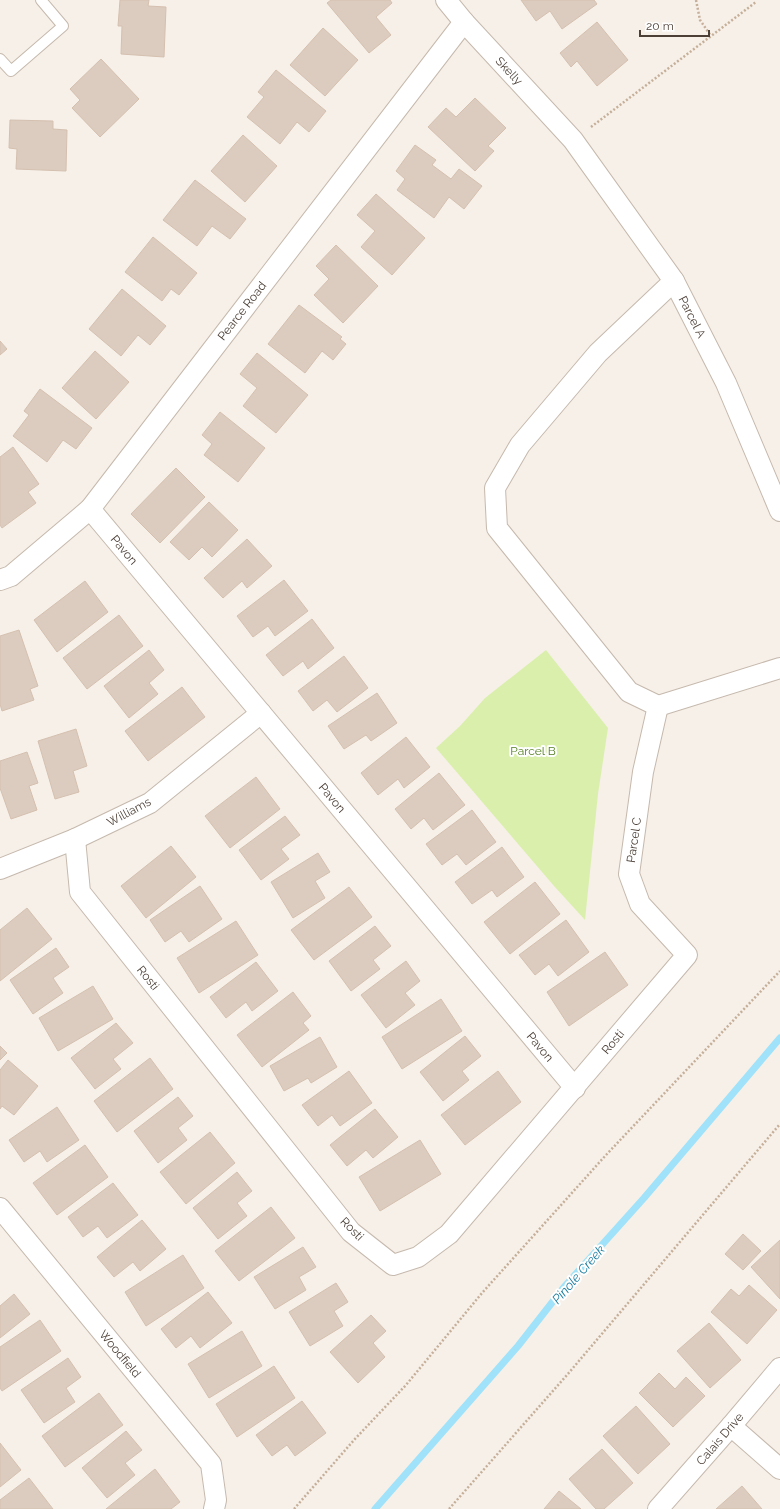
<svg xmlns="http://www.w3.org/2000/svg" width="780" height="1509" font-family="Raleway,sans-serif">
<rect width="100%" height="100%" fill="#f6f0e9"/>
<!-- green -->
<path fill="#dbefad" d="M546,650l62,78 -10,66 -13,126 -31,-34 -118,-138 24,-22 25,-28z"/>
<g fill="none" stroke-linecap="round" stroke-linejoin="round">
<!-- stream -->
<path stroke="#9fe2f9" stroke-width="7" d="M375,1509l143,-163 47,-60 79,-88 136,-160"/>
</g>
<!-- building -->
<g fill="#dcccbf" stroke="#d5c0af">
<path d="M120,0h29l-1,6 18,1 -2,50 -43,-3 1,-28h-4z"/>
<path d="M331,0h59l2,3 -16,14 15,18 -22,18 -42,-50z"/>
<path d="M521,0h73l3,4 -35,25 -12,-18 -14,10z"/>
<path d="M597,22l31,38 -31,26 -20,-25 -6,6 -11,-14z"/>
<path d="M323,28l35,32 -33,36 -35,-31z"/>
<path d="M101,59l38,40 -39,38 -28,-29 8,-8 -10,-11z"/>
<path d="M276,70l50,41 -17,21 -12,-10 -17,22 -33,-27 17,-20 -6,-5z"/>
<path d="M475,98l31,30 -18,18 6,5 -19,20 -47,-44 18,-19 10,9z"/>
<path d="M10,120l43,1v8l14,1 -1,41 -50,-2 1,-20 -8,-1z"/>
<path d="M243,135l34,31 -32,36 -34,-31z"/>
<path d="M415,145l21,15 -4,5 19,14 8,-10 23,17 -18,23 -15,-12 -15,21 -37,-28 8,-11 -9,-8z"/>
<path d="M195,180l51,39 -16,20 -18,-13 -15,20 -34,-26z"/>
<path d="M376,194l49,44 -33,37 -31,-28 14,-16 -18,-16z"/>
<path d="M153,237l44,36 -18,22 -8,-6 -9,12 -37,-29z"/>
<path d="M336,245l42,41 -35,37 -29,-28 15,-16 -13,-13z"/>
<path d="M122,289l44,37 -16,19 -12,-10 -17,21 -32,-27z"/>
<path d="M299,305l43,32 -2,2 6,5 -13,16 -11,-9 -17,22 -37,-29z"/>
<path d="M0,341l7,8 -7,6z"/>
<path d="M95,351l34,31 -33,37 -34,-31z"/>
<path d="M257,353l51,42 -32,38 -33,-27 14,-18 -17,-14z"/>
<path d="M40,389l52,39 -16,21 -13,-9 -16,22 -34,-26 16,-21 -5,-4z"/>
<path d="M220,412l45,36 -27,34 -34,-27 8,-11 -10,-9z"/>
<path d="M13,447l26,37 -11,8 8,11 -34,25 -2,-3v-68z"/>
<path d="M176,468l29,29 -45,46 -29,-29z"/>
<path d="M209,502l29,28 -26,27 -10,-10 -13,13 -19,-18z"/>
<path d="M247,539l25,27 -25,22 -5,-7 -19,17 -19,-20z"/>
<path d="M284,580l24,31 -33,25 -7,-10 -15,11 -16,-21z"/>
<path d="M85,581l23,31 -51,40 -23,-32z"/>
<path d="M119,615l24,31 -56,43 -24,-31z"/>
<path d="M312,619l22,29 -26,21 -5,-8 -20,15 -17,-21z"/>
<path d="M19,630l19,56 -8,3 4,11 -32,11 -2,-7v-68z"/>
<path d="M149,650l15,20 -15,13 9,11 -29,24 -25,-32z"/>
<path d="M344,656l24,32 -31,24 -10,-12 -14,11 -15,-20z"/>
<path d="M182,687l23,30 -57,44 -23,-30z"/>
<path d="M377,693l20,30 -26,18 -5,-6 -22,14 -16,-23z"/>
<path d="M76,729l11,37 -14,5 6,21 -24,7 -17,-58z"/>
<path d="M406,737l24,30 -26,21 -6,-9 -20,16 -17,-22z"/>
<path d="M27,752l11,31 -9,3 8,24 -26,9 -11,-31v-27z"/>
<path d="M439,773l26,32 -32,25 -9,-12 -13,11 -16,-20z"/>
<path d="M256,777l24,32 -50,39 -25,-32z"/>
<path d="M472,810l24,32 -30,23 -9,-11 -15,11 -16,-21z"/>
<path d="M285,816l15,19 -19,14 8,10 -28,21 -22,-30z"/>
<path d="M171,846l25,31 -50,41 -25,-32z"/>
<path d="M502,847l22,30 -27,20 -5,-7 -20,14 -17,-22z"/>
<path d="M318,853l12,19 -15,9 10,17 -32,20 -22,-36z"/>
<path d="M535,882l25,32 -50,40 -26,-32z"/>
<path d="M200,886l22,33 -33,23 -8,-11 -16,11 -15,-22z"/>
<path d="M349,887l23,30 -58,43 -23,-30z"/>
<path d="M27,908l25,31 -52,42v-51z"/>
<path d="M566,920l23,32 -31,24 -9,-12 -14,11 -16,-20z"/>
<path d="M236,921l22,34 -59,38 -22,-35z"/>
<path d="M375,926l16,20 -18,14 7,9 -29,22 -22,-30z"/>
<path d="M56,948l13,19 -16,11 10,15 -30,21 -23,-34z"/>
<path d="M605,952l23,33 -59,41 -22,-34z"/>
<path d="M406,961l14,20 -15,12 10,12 -29,23 -25,-33z"/>
<path d="M256,962l22,29 -26,20 -6,-9 -20,16 -16,-21z"/>
<path d="M93,986l20,33 -55,32 -19,-33z"/>
<path d="M293,992l18,24 -8,7 6,7 -47,37 -25,-32z"/>
<path d="M441,999l21,32 -60,38 -20,-32z"/>
<path d="M116,1023l17,20 -20,16 8,10 -26,20 -24,-31z"/>
<path d="M465,1036l16,20 -19,15 7,9 -26,21 -23,-29z"/>
<path d="M320,1037l17,30 -26,16 -3,-5 -24,13 -14,-25z"/>
<path d="M0,1046l7,7 -7,7z"/>
<path d="M150,1058l23,31 -56,43 -23,-31z"/>
<path d="M8,1060l30,26 -24,29 -12,-9 -2,3v-39z"/>
<path d="M349,1071l23,32 -32,23 -8,-11 -14,11 -16,-21z"/>
<path d="M498,1071l23,31 -56,43 -24,-30z"/>
<path d="M178,1097l15,19 -15,12 9,12 -29,23 -24,-32z"/>
<path d="M57,1107l22,33 -32,22 -7,-11 -16,11 -15,-22z"/>
<path d="M375,1109l23,28 -25,21 -7,-8 -19,16 -17,-21z"/>
<path d="M210,1132l25,31 -49,41 -26,-32z"/>
<path d="M420,1140l21,34 -61,37 -21,-34z"/>
<path d="M85,1145l23,32 -51,38 -24,-32z"/>
<path d="M237,1172l15,19 -15,12 10,13 -29,23 -25,-31z"/>
<path d="M113,1183l25,32 -31,23 -9,-12 -15,11 -15,-20z"/>
<path d="M271,1207l24,31 -56,43 -24,-30z"/>
<path d="M142,1220l24,29 -26,22 -7,-9 -19,15 -17,-20z"/>
<path d="M743,1234l18,17 -18,19 -18,-16z"/>
<path d="M780,1240v59l-29,-32z"/>
<path d="M303,1247l13,20 -17,10 7,13 -31,19 -21,-32z"/>
<path d="M183,1255l21,33 -58,38 -21,-34z"/>
<path d="M336,1283l12,19 -14,9 9,15 -33,20 -21,-34z"/>
<path d="M749,1285l28,25 -30,34 -36,-32 20,-23 8,7z"/>
<path d="M208,1292l24,31 -32,25 -9,-12 -15,12 -15,-19z"/>
<path d="M14,1294l16,20 -30,24v-32z"/>
<path d="M371,1315l15,16 -13,12 12,14 -27,26 -28,-31z"/>
<path d="M40,1320l21,31 -59,40 -2,-3v-41z"/>
<path d="M709,1323l32,37 -31,28 -33,-37z"/>
<path d="M242,1331l20,35 -53,32 -21,-34z"/>
<path d="M68,1358l13,19 -15,11 9,14 -31,21 -23,-33z"/>
<path d="M274,1366l21,32 -58,39 -21,-33z"/>
<path d="M659,1373l16,16 11,-12 19,19 -32,31 -34,-34z"/>
<path d="M99,1393l24,32 -58,42 -23,-31z"/>
<path d="M302,1401l24,32 -31,23 -8,-11 -15,11 -16,-21z"/>
<path d="M636,1406l34,38 -32,30 -35,-38z"/>
<path d="M126,1431l16,19 -17,13 10,12 -28,23 -25,-30z"/>
<path d="M0,1443l21,27 -21,17z"/>
<path d="M602,1449l31,34 -29,26h-8l-27,-30z"/>
<path d="M155,1469l25,33 -9,7h-65z"/>
<path d="M29,1478l24,31h-53v-9z"/>
<path d="M742,1486l20,23h-46z"/>
<path d="M559,1491l22,18h-37z"/>
</g>
<g fill="none" stroke-linecap="round" stroke-linejoin="round">
<defs>
<path id="service" d="M0,59l11,12 52,-45 -22,-26"/>
<g id="minor">
<path d="M446,0l18,22 109,118 101,141 52,102 54,128"/>
<path d="M674,281l-76,72 -78,92 -25,43 2,40 132,164 29,14 122,-38"/>
<path d="M90,509l485,579"/>
<path d="M0,580l11,-4 79,-67 374,-487"/>
<path d="M75,839l5,53 271,340 42,33 25,-8 31,-23 238,-279 -47,-51 -11,-30 14,-102 15,-66"/>
<path d="M0,869l75,-30 75,-36 111,-90"/>
<path d="M0,1208l211,256 5,36 -2,9"/>
<path d="M731,1426l49,43"/>
<path d="M658,1509l73,-83 49,-58"/>
</g>
</defs>
<!-- service casing -->
<use href="#service" stroke="#c6b9ad" stroke-width="12"/>
<!-- minor casing -->
<use href="#minor" stroke="#c6b9ad" stroke-width="22"/>
<!-- path -->
<g stroke="#c6af99" stroke-width="2.5" stroke-dasharray="2 2" stroke-linecap="butt">
<path d="M696,0l4,20 11,16"/>
<path d="M591,127l165,-125"/>
<path d="M294,1509l60,-69 52,-55 76,-92 124,-138 174,-184"/>
<path d="M449,1509l118,-134 213,-251"/>
</g>
<!-- service -->
<use href="#service" stroke="#fff" stroke-width="10"/>
<!-- minor -->
<use href="#minor" stroke="#fff" stroke-width="20"/>
</g>
<g text-anchor="middle" stroke-width="4" stroke-linejoin="round" paint-order="stroke">
<!-- street labels -->
<g font-size="12" fill="#4b3f36" stroke="#fff">
<text transform="translate(509 71) rotate(47)" y="4">Skelly</text>
<text transform="translate(242 311) rotate(-52)" y="4">Pearce Road</text>
<text transform="translate(692 317) rotate(63)" y="4">Parcel A</text>
<text transform="translate(124 550) rotate(50)" y="4">Pavon</text>
<text transform="translate(332 798) rotate(50)" y="4">Pavon</text>
<text transform="translate(129 812) rotate(-28)" y="4">Williams</text>
<text transform="translate(634 840) rotate(-82)" y="4">Parcel C</text>
<text transform="translate(148 978) rotate(51)" y="4">Rosti</text>
<text transform="translate(613 1042) rotate(-50)" y="4">Rosti</text>
<text transform="translate(540 1047) rotate(50)" y="4">Pavon</text>
<text transform="translate(352 1229) rotate(45)" y="4">Rosti</text>
<text transform="translate(120 1354) rotate(50)" y="4">Woodfield</text>
<text transform="translate(720 1439) rotate(-49)" y="4">Calais Drive</text>
</g>
<!-- park labels -->
<g font-size="12" fill="#537e20" stroke="#fff">
<text x="533" y="755">Parcel B</text>
</g>
<!-- water labels -->
<g font-size="13" font-style="italic" fill="#1e7ea0" stroke="#fff">
<text transform="translate(578 1274) rotate(-49)" y="5">Pinole Creek</text>
</g>
</g>
<!-- scale -->
<path d="M640 30v6h69v-6" fill="none" stroke="#4b3f36" stroke-width="2"/>
<text x="646" y="30" font-size="12" fill="#4b3f36" stroke="#ffffff" stroke-width="3" paint-order="stroke">20 m</text>
</svg>
